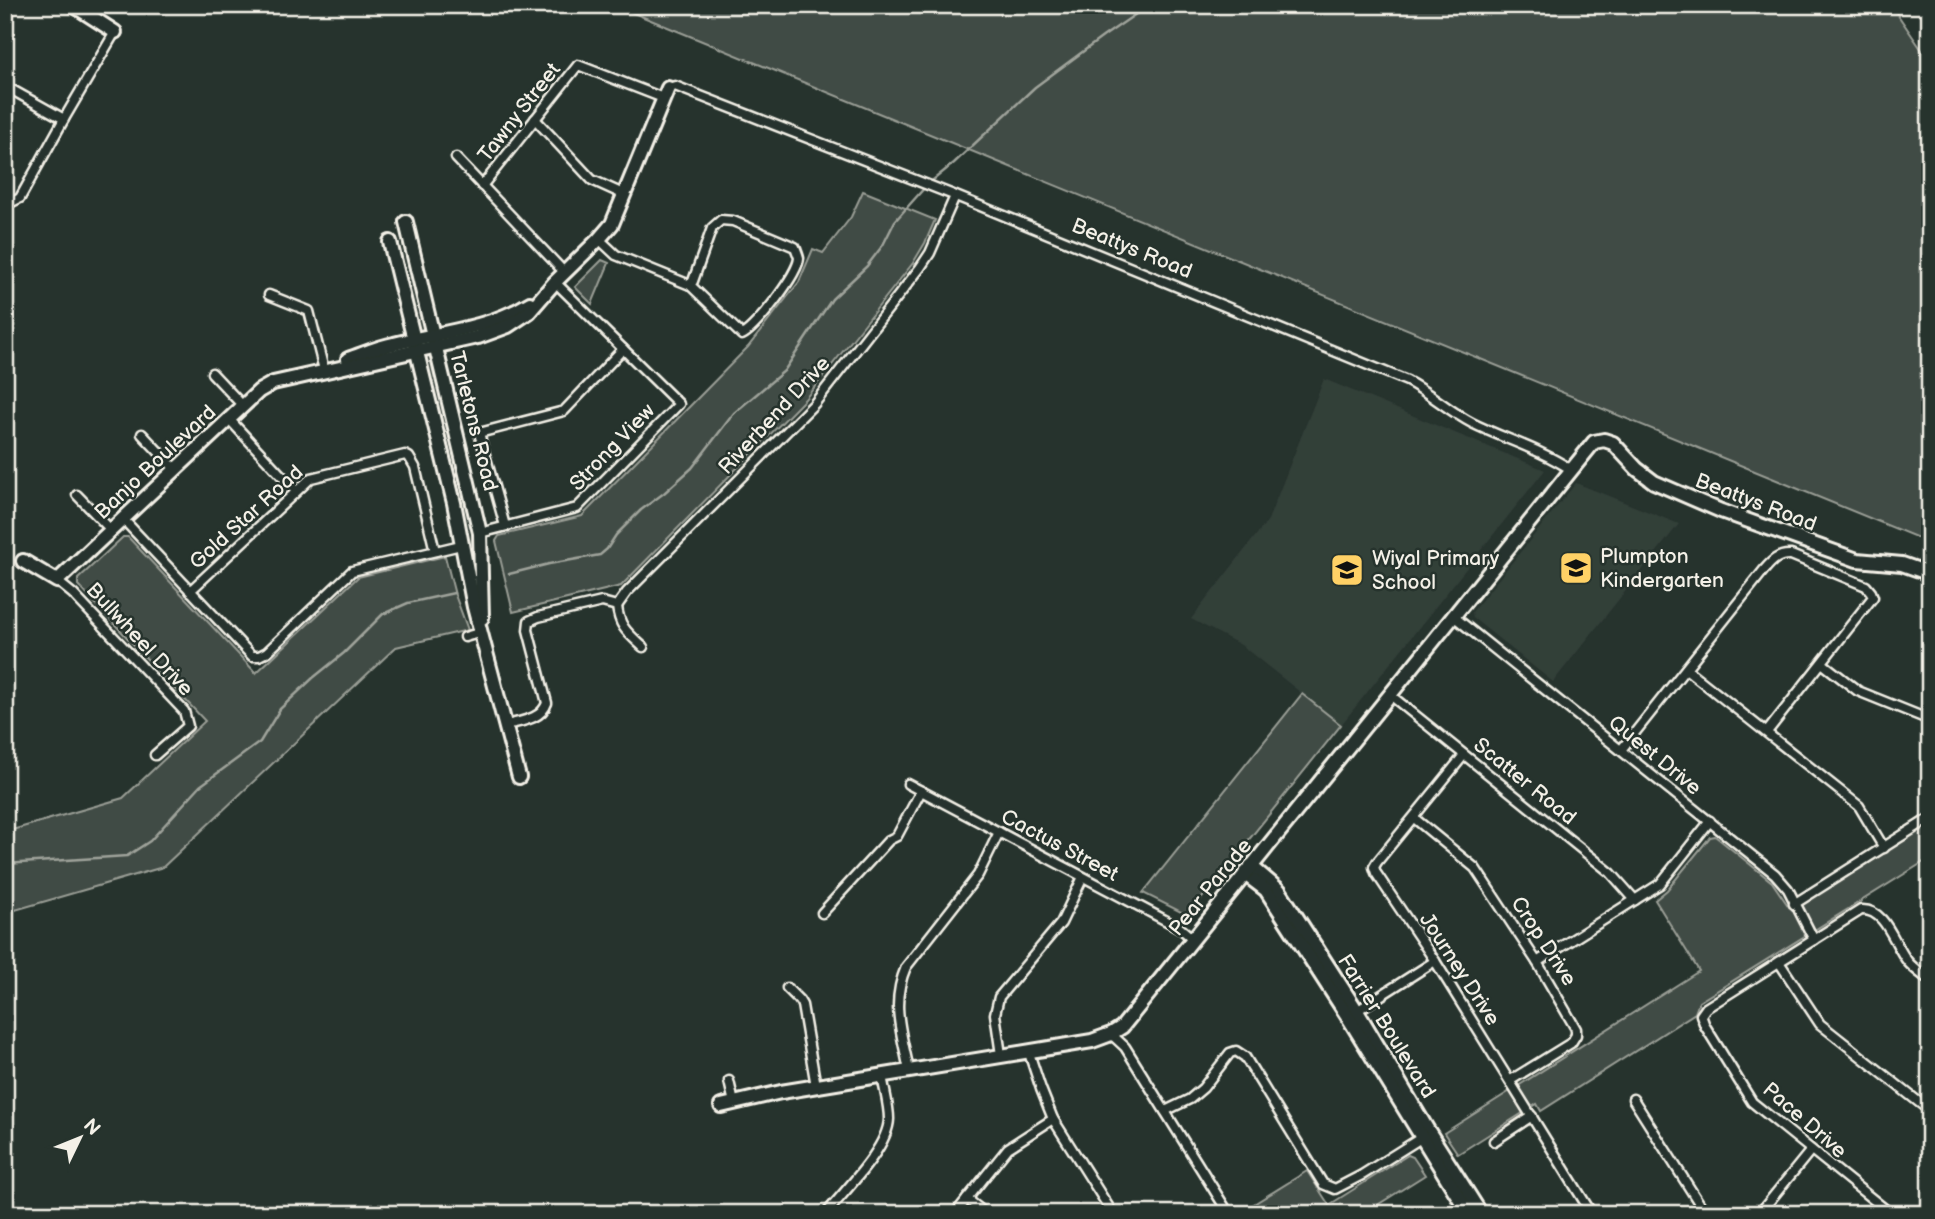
<svg xmlns="http://www.w3.org/2000/svg" width="1935" height="1219" font-family="'Balsamiq Sans',sans-serif">
<rect width="100%" height="100%" fill="#26332d"/>
<filter id="ink" filterUnits="userSpaceOnUse"><feTurbulence type="fractalNoise" baseFrequency=".0143" numOctaves="2"/><feDisplacementMap in="SourceGraphic" scale="14" xChannelSelector="R" yChannelSelector="G"/><feConvolveMatrix kernelMatrix="1 2 1 2 8 2 1 2 1" color-interpolation-filters="sRGB"/></filter>
<g filter="url(#ink)">
<!-- built -->
<g fill="#333f39">
<path d="M1324,379l221,91 -204,255 -100,-80 -50,-26 77,-99z"/>
<path d="M1576,483l103,41 -126,158 -80,-64 -1,-6z"/>
</g>
<!-- green -->
<g fill="#414b45" stroke="#9a9e96" stroke-width="2">
<path d="M614,5h1277l39,57v488l-9,-11z"/>
<path d="M863,191l72,29 -10,23 -12,20 -108,136 -184,187 -108,26 -17,-71 3,-5 83,-20 166,-169 51,-65 14,-33 10,4 28,-36z"/>
<path d="M602,260l7,3 -17,41 -17,-17z"/>
<path d="M123,537h5l128,136 102,-96 87,-21 10,39 13,35 -72,17 -233,220 -158,46v-81l118,-34 82,-77 -127,-136v-6z"/>
<path d="M1302,694l39,31 -151,188 -5,1 -42,-21z"/>
<path d="M1930,818v40l-231,144 -4,11 -154,98 -4,-7 -79,50 -14,-21 255,-162 -44,-71 12,-10 43,-53 5,-1 57,46 17,25z"/>
<path d="M1408,1155l5,2 12,18 -62,39h-121l-1,-2 66,-41 22,34z"/>
</g>
<g fill="none" stroke-linecap="round" stroke-linejoin="round">
<!-- stream -->
<g stroke="#9fa39b" stroke-width="2.5">
<path d="M509,574l40,-10 51,-9 7,-6 9,-14 25,-25 23,-17 28,-25 42,-55 50,-42 48,-72 35,-33 16,-21 12,-24 32,-36 27,-22 81,-76 69,-51 45,-31"/>
<path d="M5,864l122,-8 23,-15 50,-55 60,-44 20,-33 33,-31 31,-25 39,-39 25,-11 46,-10"/>
</g>
<defs>
<g id="street">
<path d="M5,86l59,33 -44,79 -8,4 -7,-4"/>
<path d="M668,88l7,-2 276,108 456,187c23,12 42,30 65,42 32,16 68,26 98,46"/>
<path d="M64,119l51,-87"/>
<path d="M535,119l57,61 33,15"/>
<path d="M456,158l109,115"/>
<path d="M482,186l96,-121 85,33"/>
<path d="M599,239l17,16 74,30 52,50c14,-7 56,-61 57,-77 0,-1 -3,-9 -4,-11l-62,-26 -12,-1 -9,8 -19,53 -3,4"/>
<path d="M269,295l40,16 15,59"/>
<path d="M212,373l31,33"/>
<path d="M229,419l67,72"/>
<path d="M142,434l34,36"/>
<path d="M77,495l34,35"/>
<path d="M123,519l129,137h7l8,-4 85,-81 109,-26"/>
<path d="M505,526l-26,-93 85,-22 59,-62"/>
<path d="M480,533l97,-25 102,-104 -124,-122"/>
<path d="M57,581l16,13 111,117 4,15 -33,29"/>
<path d="M190,591l121,-113 94,-23 4,2 6,10 20,84"/>
<path d="M617,606l10,-14 187,-188 106,-136 10,-15 25,-57"/>
<path d="M617,606c2,21 11,27 26,41"/>
<path d="M1452,615l323,259 13,15 26,51"/>
<path d="M465,637l17,-5"/>
<path d="M1822,663l36,28 72,29"/>
<path d="M1686,669l173,137 25,42"/>
<path d="M1389,694l222,179 24,27"/>
<path d="M506,725c15,-4 35,-5 41,-22l-19,-73 1,-9 9,-4 64,-15 15,4"/>
<path d="M1621,750l143,-180c8,-9 14,-16 27,-15l75,31 5,6 2,5 -106,135"/>
<path d="M1464,755l-87,107 -3,5 2,6 59,88 157,253"/>
<path d="M908,784l272,144 13,11"/>
<path d="M1414,818l61,50 62,94 39,67v6l-5,8 -60,37"/>
<path d="M1794,904l136,-86"/>
<path d="M822,913l67,-73 8,-4 24,-45"/>
<path d="M1537,962l123,-78 50,-63"/>
<path d="M1779,962l41,62 110,87"/>
<path d="M787,988l12,12 3,5 14,81"/>
<path d="M1355,1012l80,-51"/>
<path d="M1111,1034l14,13 104,167"/>
<path d="M1029,1053l12,36 12,30 60,95"/>
<path d="M1001,1055l-6,-41 4,-17 62,-74 22,-46"/>
<path d="M909,1071c-7,-38 -19,-67 -3,-104l72,-92 21,-43"/>
<path d="M729,1081l5,22"/>
<path d="M1633,1099l73,115"/>
<path d="M1165,1111l25,-12 13,-11 27,-35 6,-2 9,6 78,127 12,5 27,-14 62,-39"/>
<path d="M1494,1141l38,-25"/>
<path d="M967,1199l19,15"/>
<path d="M826,1214c19,-24 62,-66 63,-95 0,-14 -5,-30 -7,-44"/>
<path d="M955,1214l53,-66 45,-29"/>
<path d="M1759,1214l52,-64"/>
<path d="M1891,1214l-139,-112 -47,-76 -4,-11 5,-7 155,-98c25,-2 33,35 47,52 6,7 15,13 22,19"/>
</g>
<g id="secondary">
<path d="M73,5l42,27"/>
<path d="M406,222l74,311 2,85"/>
<path d="M390,242l64,261 20,104 45,170"/>
<path d="M348,359c15,-5 30,-12 46,-15 46,-12 95,-15 136,-41"/>
<path d="M23,561l34,20 202,-190 14,-8 205,-46 30,-11 21,-14 26,-30 44,-43 13,-15 56,-136"/>
<path d="M1251,866l28,24 78,121 72,121 52,82"/>
<path d="M1245,874l21,16 82,127 121,197"/>
<path d="M721,1106l60,-14 311,-51 19,-7 11,-7 472,-585 10,-2 9,3 24,26 17,13 67,29 136,49 45,4 20,7 8,6"/>
</g>
</defs>
<!-- street casing -->
<use href="#street" stroke="#f4f1e8" stroke-width="13"/>
<!-- secondary casing -->
<use href="#secondary" stroke="#f4f1e8" stroke-width="18"/>
<!-- street -->
<use href="#street" stroke="#26332d" stroke-width="8"/>
<!-- secondary -->
<use href="#secondary" stroke="#26332d" stroke-width="12"/>
</g>
</g>
<!-- icons -->
<defs>
<symbol id="school-square" viewBox="-11 -11 22 22"><rect x="-9" y="-9" width="18" height="18" rx="4" fill="#ffd166" stroke="#26332d"/><path d="M0-5L7-2L0 1L-7-2ZM-4 1L0 2.5L4 1V4Q0 6-4 4Z" fill="#111"/></symbol>
</defs>
<g fill-rule="evenodd">
<use href="#school-square" x="1557" y="549" width="38" height="38"/>
<use href="#school-square" x="1328" y="551" width="38" height="38"/>
</g>
<g text-anchor="middle" stroke-width="5" stroke-linejoin="round" paint-order="stroke">
<!-- street labels -->
<g font-size="21" fill="#f4f1e8" stroke="#26332d">
<text transform="translate(519 112) rotate(-52)" y="7">Tawny Street</text>
<text transform="translate(1132 248) rotate(22)" y="7">Beattys Road</text>
<text transform="translate(774 415) rotate(-47)" y="7">Riverbend Drive</text>
<text transform="translate(474 421) rotate(76)" y="7">Tarletons Road</text>
<text transform="translate(612 447) rotate(-46)" y="7">Strong View</text>
<text transform="translate(155 462) rotate(-43)" y="7">Banjo Boulevard</text>
<text transform="translate(1756 502) rotate(21)" y="7">Beattys Road</text>
<text transform="translate(246 517) rotate(-42)" y="7">Gold Star Road</text>
<text transform="translate(140 639) rotate(47)" y="7">Bullwheel Drive</text>
<text transform="translate(1655 755) rotate(39)" y="7">Quest Drive</text>
<text transform="translate(1525 781) rotate(39)" y="7">Scatter Road</text>
<text transform="translate(1060 845) rotate(28)" y="7">Cactus Street</text>
<text transform="translate(1210 887) rotate(-51)" y="7">Pear Parade</text>
<text transform="translate(1544 941) rotate(57)" y="7">Crop Drive</text>
<text transform="translate(1460 969) rotate(57)" y="7">Journey Drive</text>
<text transform="translate(1387 1026) rotate(58)" y="7">Farrier Boulevard</text>
<text transform="translate(1805 1120) rotate(41)" y="7">Pace Drive</text>
</g>
<!-- poi labels -->
<g font-size="21" fill="#f4f1e8" stroke="#26332d" text-anchor="start">
<text x="1600" y="563">Plumpton<tspan x="1600" dy="24">Kindergarten</tspan></text>
<text x="1372" y="565">Wiyal Primary<tspan x="1372" dy="24">School</tspan></text>
</g>
</g>
<!-- margin -->
<rect width="1935" height="1219" fill="none" stroke="#26332d" stroke-width="28"/>
<rect x="14" y="14" width="1907" height="1191" fill="none" stroke="#f4f1e8" stroke-width="2.5" filter="url(#ink)"/>
<!-- north arrow -->
<g transform="translate(80 1138) rotate(47)" stroke="#26332d" stroke-width="5" paint-order="stroke">
<path d="M0-5L12 26L0 18L-12 26Z" fill="#f4f1e8"/>
<text y="-10" font-size="19" font-weight="bold" text-anchor="middle" fill="#f4f1e8">N</text>
</g>
</svg>
